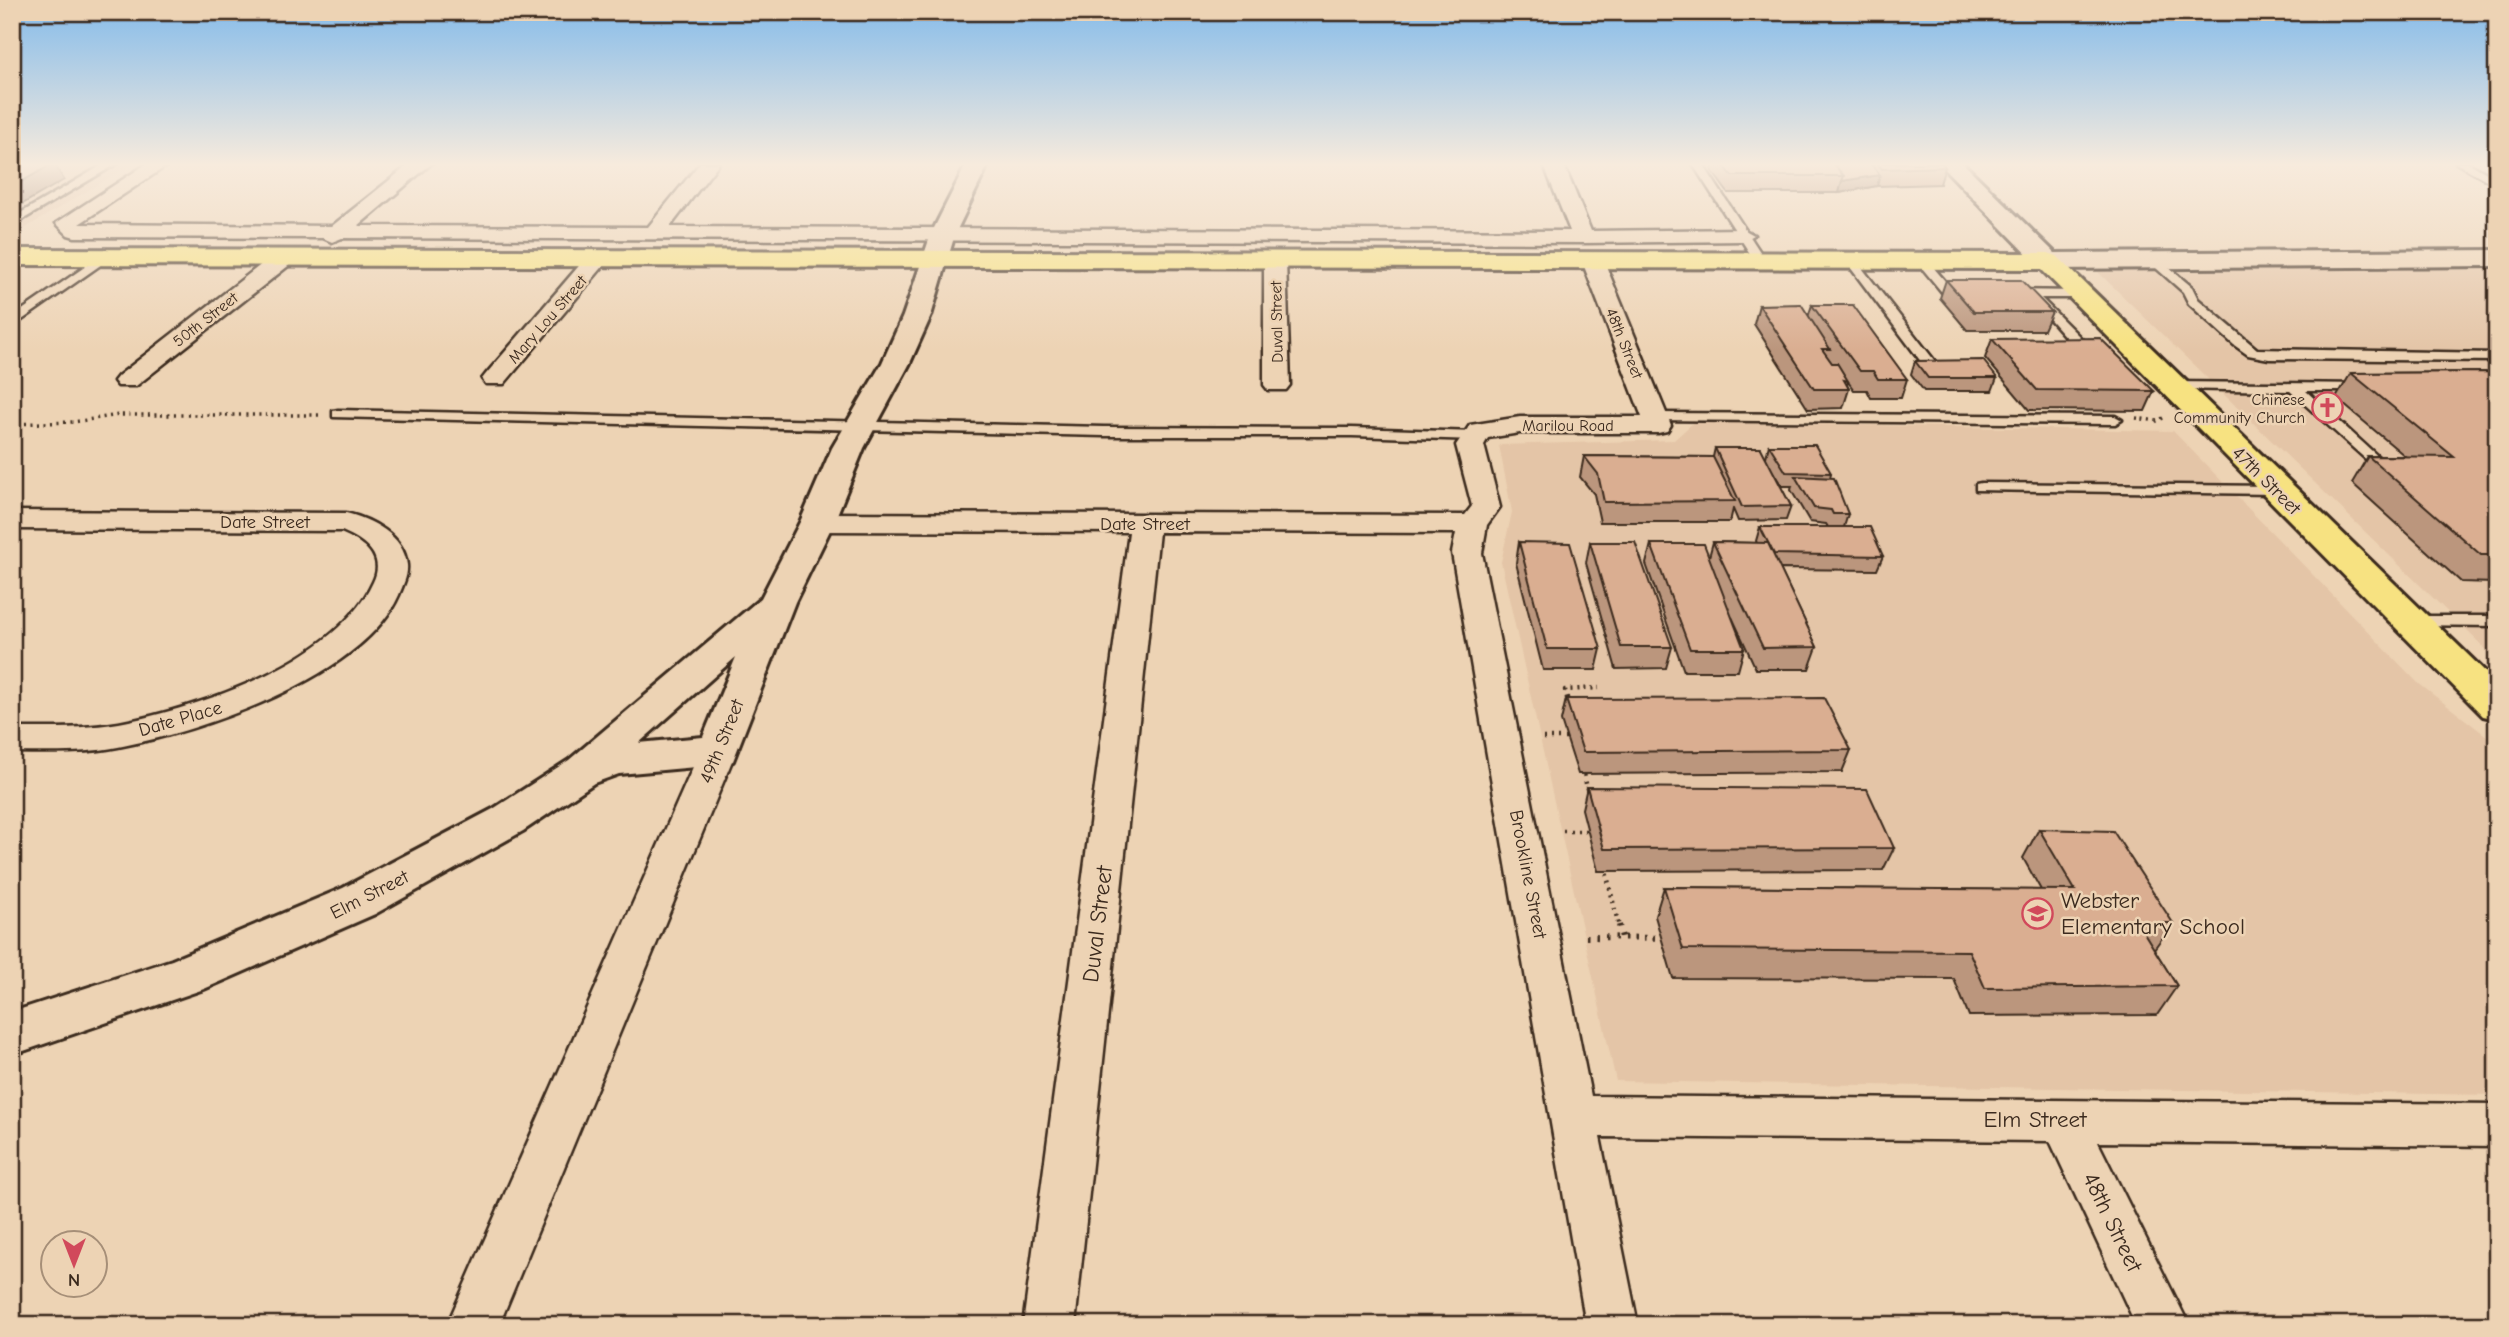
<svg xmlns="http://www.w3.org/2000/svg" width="2509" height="1337" font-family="'Comic Neue',sans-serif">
<rect width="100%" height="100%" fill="#edd3b4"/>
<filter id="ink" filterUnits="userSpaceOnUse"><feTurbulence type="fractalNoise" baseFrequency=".0143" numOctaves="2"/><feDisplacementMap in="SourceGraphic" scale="14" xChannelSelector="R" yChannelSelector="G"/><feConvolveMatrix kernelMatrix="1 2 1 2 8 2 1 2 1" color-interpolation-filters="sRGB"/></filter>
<g filter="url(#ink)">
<!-- built -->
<g fill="#e4c5a7">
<path d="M12,163h122l-122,73z"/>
<path d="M2497,267v393l-400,-389z"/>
<path d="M1694,422l479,9 245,252 79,61v351l-881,-14 -115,-519 11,-50 -13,-67 175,-5z"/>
</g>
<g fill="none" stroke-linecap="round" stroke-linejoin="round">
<defs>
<g id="service">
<path d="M106,163h12l-106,63v-8z"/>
<path d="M1692,163h10l64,98 -2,2h-8z"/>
<path d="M2456,163h13l28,16v7z"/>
<path d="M102,255l10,2 -100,70v-10z"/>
<path d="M2147,256h8l37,31 6,12 59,50 240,4v8l-228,-2 -21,-4 -14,-10 -45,-41 -6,-12 -36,-32z"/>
<path d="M1847,259h8l83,106v6h-10l-81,-108z"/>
<path d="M1918,259h8l26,30 15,1v6h-22l-27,-33z"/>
<path d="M2012,290l70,1v6l-4,1h-37l44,44v6h-10l-44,-50 -23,-1v-6z"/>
<path d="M2172,382l197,2 2,3 -7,4h-58l77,70 -7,4 -5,-1 -81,-73 -123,-2 -2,-3z"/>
<path d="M338,410l766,17 248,1 124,4 7,4 -7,4 -124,-4h-248l-771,-19v-6z"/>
<path d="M1655,413l460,3 7,4 -7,4 -465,-4 -2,-3z"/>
<path d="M1981,483l295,3 7,4 -7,4 -300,-4v-6z"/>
<path d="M2409,616h88v10l-94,-1 -2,-4z"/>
</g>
<g id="minor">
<path d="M148,163h23l-92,61 253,2 79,-63h21l-74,63 290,1 52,-64h19l-49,64 900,4 -27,-68h20l28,68 152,-2 11,6 -11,6 -160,2 -1241,-5 -10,4 -9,-4 -248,-1 -7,-2 -12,-12z"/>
<path d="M284,251l8,2 3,5 -3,5 -156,123h-18l-4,-5 4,-5 158,-123z"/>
<path d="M598,251l11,7 -3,5 -102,121h-18l-4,-5 4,-5 104,-121z"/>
<path d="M1275,253l11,7 4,125 -4,5h-18l-4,-5v-125z"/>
<path d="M1593,254l11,7 67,164 -4,6 -9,2h-138l-32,5 -4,7 16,62 -13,18 -5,28 109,543 906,8v42l-399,-4 91,183h-53l-86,-184 -450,-4 38,188h-52l-134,-772 4,-20 -297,-1 -84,793h-52l106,-793 -312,-1 -10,-3 -5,-6 5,-6 10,-3 648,2 7,-9 -16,-61 14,-20 50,-8h122l-60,-156z"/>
<path d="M12,511l334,2c25,6 58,22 61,52 1,11 -4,20 -8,30 -36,82 -198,137 -281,152 -35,7 -71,5 -106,5v-24c36,0 72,1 107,-5 81,-15 218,-62 254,-141 13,-26 -9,-42 -31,-51l-330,-2z"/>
<path d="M718,739l13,3 5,9 -237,574h-52l253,-574 5,-9z"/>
</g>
<path id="tertiary" d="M967,163h22l-34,71 -24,82 -21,47 -46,85 -30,74 -39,80 -62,159 -15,4 -99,9 -25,9 -71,48 -148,83 -171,75 -192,66v-43l160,-52 171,-72 150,-79 76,-49 192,-162 39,-76 32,-74 50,-85 21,-47 28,-82zM736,657l-33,80 -64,6z"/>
<path id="secondary" d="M1939,163h24l92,90 442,-3v16l-449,3 -9,-3z"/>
<path id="primary" d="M12,249l2036,4 9,3 440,427v36l-14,-3 -442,-447 -2029,-4z"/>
</defs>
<!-- service casing -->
<use href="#service" stroke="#3b2a1e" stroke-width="5"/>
<!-- minor casing -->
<use href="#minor" stroke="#3b2a1e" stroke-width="5"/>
<!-- tertiary casing -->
<use href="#tertiary" stroke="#3b2a1e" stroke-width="6"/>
<!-- secondary casing -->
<use href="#secondary" stroke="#3b2a1e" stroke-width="6"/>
<!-- primary casing -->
<use href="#primary" stroke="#3b2a1e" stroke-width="6"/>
<!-- path-far2 -->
<g stroke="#3b2a1e" stroke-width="3.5" stroke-dasharray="2 4.5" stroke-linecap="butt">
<path d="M2136,418l21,3 8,-4"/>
<path d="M12,424l61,-2 46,-7h200"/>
</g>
<!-- path-far1 -->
<g stroke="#3b2a1e" stroke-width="4.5" stroke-dasharray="2 5" stroke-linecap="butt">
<path d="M1569,705l-4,-15 34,-2"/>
<path d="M1543,738h27"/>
<path d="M1583,768l5,26"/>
<path d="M1563,831h30"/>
<path d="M1605,867l14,60"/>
</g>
<!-- path -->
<g stroke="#3b2a1e" stroke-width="6" stroke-dasharray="2.5 7" stroke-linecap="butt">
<path d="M1619,925l3,13"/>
<path d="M1586,937l80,1"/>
</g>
<!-- service -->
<use href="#service" fill="#edd3b4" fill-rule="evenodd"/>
<!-- minor -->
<use href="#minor" fill="#edd3b4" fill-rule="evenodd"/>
<!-- tertiary -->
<use href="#tertiary" fill="#edd3b4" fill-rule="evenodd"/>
<!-- secondary -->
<use href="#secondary" fill="#edd3b4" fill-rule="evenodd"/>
<!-- primary -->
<use href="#primary" fill="#f7e281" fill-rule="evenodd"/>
</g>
<!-- wall -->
<g fill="#bb967d" stroke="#3b2a1e" stroke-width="2">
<path d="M1708,163h234l3,4 -5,17 -63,2 -38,7h-111l-16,-22 2,-7h-5z"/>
<path d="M1946,280l106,32 -8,18h-77l-27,-32z"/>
<path d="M1759,305l49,12 4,-12 95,74 -6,19h-30l-4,-8h-13l-6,-8 -1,3 2,4 -6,19 -35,1 -54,-85z"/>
<path d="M1992,339l162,52 -9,20 -116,-1 -44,-52z"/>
<path d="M1915,361l82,17 -5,13h-68l-13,-17z"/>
<path d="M2497,372v209l-2,2 -34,-1 -109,-99 16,-27h37l-69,-58 15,-25z"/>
<path d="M1769,445l62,28 -1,5 18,36 -4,13 39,29 -6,14 -97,-1 37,78 -8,22h-53l-24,-52 12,32 -6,22h-54l-38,-107 5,-20 58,13 4,-15 44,1 -1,-2 4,-14h68l-2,-3 -16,-2 -19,-32 1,-4h-10l-9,-14 18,34 -5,14 -48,1 -5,-12 -3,13h-130l-6,-28 -14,-17 4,-21 129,1 2,-9 51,9z"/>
<path d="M1519,542l82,107 -5,21h-53l-27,-107z"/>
<path d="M1590,542l82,105 -6,21 -50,1 -30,-106z"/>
<path d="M1566,699l285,51 -9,22 -264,2 -17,-53z"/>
<path d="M1587,787l307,61 -11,22 -285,1 -16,-62z"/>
<path d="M2039,829l134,94 -19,26 23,37 -20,29 -188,1 -15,-37 -281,-1 -18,-62 9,-29 377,3 -18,-32z"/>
</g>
<!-- shaded-wall -->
<g fill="#997a66" stroke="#3b2a1e" stroke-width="2">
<path d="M54,163l10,17 -52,30v-23z"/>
<path d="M1880,175l-3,11 -38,7 3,-12z"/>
</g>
<!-- building -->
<g fill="#daae91" stroke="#3b2a1e" stroke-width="2">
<path d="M12,163h42l-42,24z"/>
<path d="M1722,163h111l11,13h-112z"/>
<path d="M1833,163h37l10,12 -38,6 2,-5z"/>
<path d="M1877,163h65l3,4 -63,2z"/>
<path d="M1946,280h75l31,32h-78z"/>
<path d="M1801,304l29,45h-8l10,14h5l11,18 -4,-1 5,9h-35l-55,-84z"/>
<path d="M1812,305h41l54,74h-29l-5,-8h-13z"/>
<path d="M2100,338l54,53 -117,-1 -45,-51z"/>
<path d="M1983,360l14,18h-69l-13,-17z"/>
<path d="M2497,372v183h-16l-113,-99 86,1 -103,-84z"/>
<path d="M1769,445h46l16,28 -45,-1z"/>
<path d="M1715,448h46l30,58 -49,1z"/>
<path d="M1584,456l129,1 22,44 -131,1 -6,-28z"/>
<path d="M1795,476l39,2 14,36h-15l-2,-4 -17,-2z"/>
<path d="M1760,527h110l13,29 -109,-2z"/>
<path d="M1519,542l51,1 31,106h-54z"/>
<path d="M1590,542h45l37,105h-51z"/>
<path d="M1713,542l55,1 49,104 -54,1z"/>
<path d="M1651,544h53l40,105h-54z"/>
<path d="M1824,698l27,52 -268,2 -17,-53z"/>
<path d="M1587,787l280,2 27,59 -290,1z"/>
<path d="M2039,829l74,2 60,92h-35l39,63 -192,2 -16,-37 -286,-2 -19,-62 411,3z"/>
</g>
</g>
<!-- sky -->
<linearGradient id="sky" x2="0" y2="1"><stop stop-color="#84bbea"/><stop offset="0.47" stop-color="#f7ebdd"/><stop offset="1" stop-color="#f7ebdd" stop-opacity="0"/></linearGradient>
<rect width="2509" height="350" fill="url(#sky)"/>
<!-- icons -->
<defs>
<symbol id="church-ring" viewBox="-11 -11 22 22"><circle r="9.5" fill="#edd3b4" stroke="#d1495b" stroke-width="1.5"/><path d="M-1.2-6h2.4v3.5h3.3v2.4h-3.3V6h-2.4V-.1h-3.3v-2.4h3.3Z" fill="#d1495b"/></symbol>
<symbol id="school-ring" viewBox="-11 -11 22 22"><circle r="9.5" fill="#edd3b4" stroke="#d1495b" stroke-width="1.5"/><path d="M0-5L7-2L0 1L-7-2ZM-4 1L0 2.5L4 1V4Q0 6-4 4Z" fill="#d1495b"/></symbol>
</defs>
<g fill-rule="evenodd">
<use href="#church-ring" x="2310" y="390" width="35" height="35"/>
<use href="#school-ring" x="2020" y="896" width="35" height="35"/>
</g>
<g text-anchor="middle" stroke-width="5" stroke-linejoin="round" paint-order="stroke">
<!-- far-street labels -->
<g font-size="16" fill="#3b2a1e" stroke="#edd3b4">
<text transform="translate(205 319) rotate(-38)" y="6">50th Street</text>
<text transform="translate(547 319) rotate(-49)" y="6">Mary Lou Street</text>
<text transform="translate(1276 322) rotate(-91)" y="6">Duval Street</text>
<text transform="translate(1625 343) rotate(68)" y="6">48th Street</text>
<text x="1568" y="431">Marilou Road</text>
</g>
<!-- far-poi labels -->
<g font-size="16" fill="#3b2a1e" stroke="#edd3b4" text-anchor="end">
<text x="2305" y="405">Chinese<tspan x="2305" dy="18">Community Church</tspan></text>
</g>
<!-- street labels -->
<g font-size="19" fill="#3b2a1e" stroke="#edd3b4">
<text transform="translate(2267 480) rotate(45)" y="7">47th Street</text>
<text x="265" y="528">Date Street</text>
<text x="1145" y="530">Date Street</text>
<text transform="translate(180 718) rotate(-16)" y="7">Date Place</text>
<text transform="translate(721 741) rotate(-68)" y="7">49th Street</text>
<text transform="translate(1529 874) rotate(79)" y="7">Brookline Street</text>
<text transform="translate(369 894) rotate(-27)" y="7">Elm Street</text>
</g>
<!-- near-poi labels -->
<g font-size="23" fill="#3b2a1e" stroke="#edd3b4" text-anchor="start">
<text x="2061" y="908">Webster<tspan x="2061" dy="26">Elementary School</tspan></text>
</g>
<!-- near-street labels -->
<g font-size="23" fill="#3b2a1e" stroke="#edd3b4">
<text transform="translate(1097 924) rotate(-83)" y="8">Duval Street</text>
<text x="2035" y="1127">Elm Street</text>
<text transform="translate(2113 1222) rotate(64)" y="8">48th Street</text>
</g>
</g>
<!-- margin -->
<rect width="2509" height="1337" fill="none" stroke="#edd3b4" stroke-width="42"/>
<rect x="21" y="21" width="2467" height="1295" fill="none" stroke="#3b2a1e" stroke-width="2.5" filter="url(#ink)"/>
<!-- north arrow -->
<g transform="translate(74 1264) rotate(180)"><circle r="33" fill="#edd3b4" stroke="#a68f78" stroke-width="2"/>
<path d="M0-5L12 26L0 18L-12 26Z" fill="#d1495b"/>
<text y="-10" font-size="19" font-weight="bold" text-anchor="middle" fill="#3b2a1e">N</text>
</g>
</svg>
